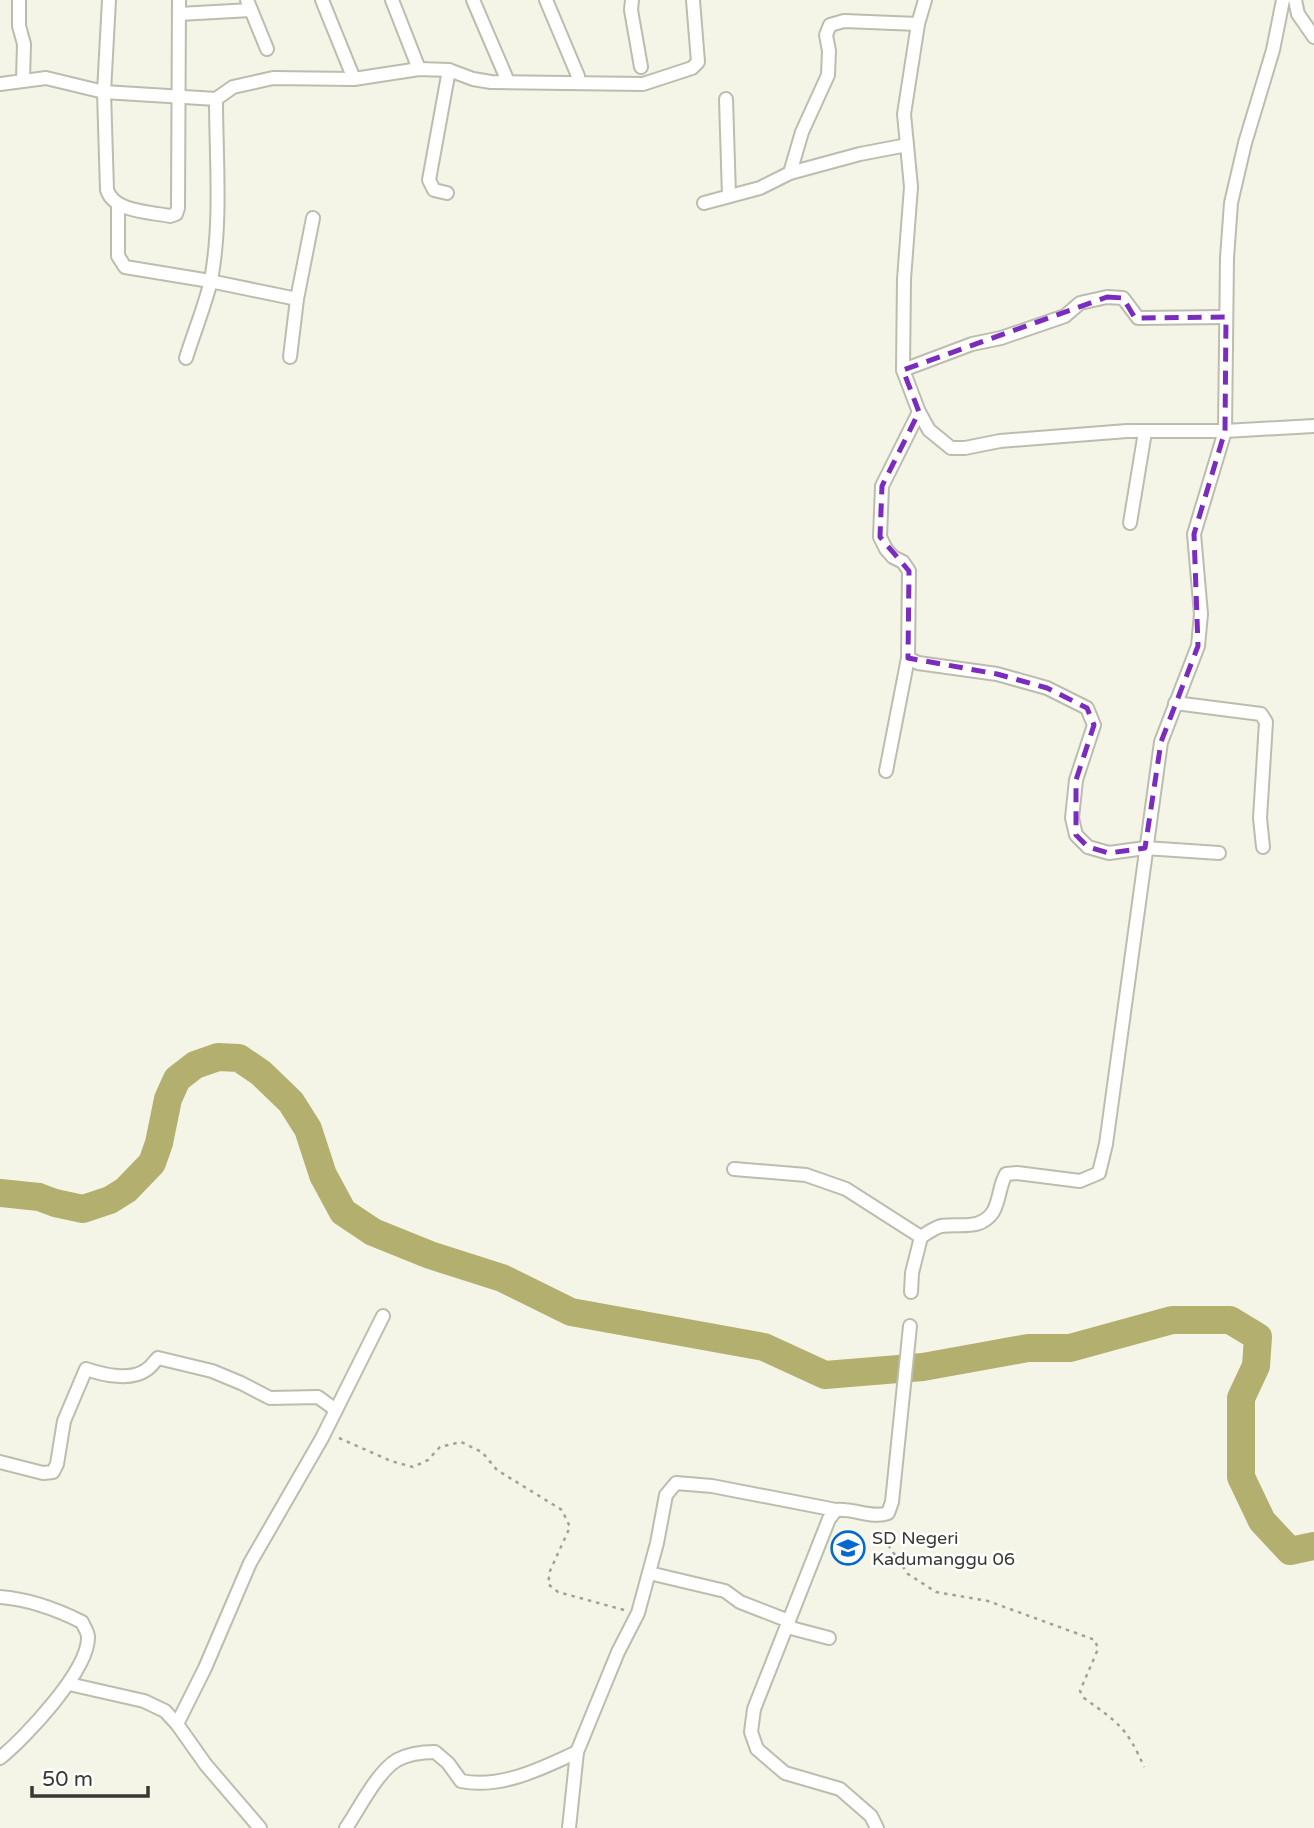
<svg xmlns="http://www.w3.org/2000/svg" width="1314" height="1828" font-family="'Varela Round',sans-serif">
<rect width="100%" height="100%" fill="#f5f5e7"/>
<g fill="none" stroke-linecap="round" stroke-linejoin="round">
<!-- river -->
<path stroke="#b3b06f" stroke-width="28" d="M0,1193l39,4 16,6 28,6 27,-9 16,-10 26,-27 7,-20 9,-44 9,-20 18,-14 23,-8 21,1 22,15 30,29 17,27 15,46 20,37 30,20 57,23 72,23 69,34 193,35 61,28 98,-8 105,-19h42l102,-28h58l28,17 -2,29 -15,32v79l21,44 28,30 24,-5"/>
<defs>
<g id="minor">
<path d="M19,0v26l5,18 -1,36"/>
<path d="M109,0l-5,92 3,98c7,22 43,22 63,26l6,-2 2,-6 1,-208"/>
<path d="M247,0l20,49"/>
<path d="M322,0l32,79"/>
<path d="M392,0l27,69"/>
<path d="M473,0l33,77"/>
<path d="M546,0l32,76"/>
<path d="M632,0l-1,10 10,57"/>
<path d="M925,0l-7,24 -14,90 7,73 -7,92 -1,91 16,42 10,18 22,18h14l35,-7 127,-10h98l89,-5"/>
<path d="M1295,0l3,14 16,23"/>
<path d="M179,14l72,-4"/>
<path d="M0,84l46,-6 58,14 112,7 17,-12 40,-9 81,1 65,-10 30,1 24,9 18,3 152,2 49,-16 6,-6 -5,-62"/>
<path d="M726,99l3,97"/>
<path d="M790,173l12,-41 26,-57 1,-24 -3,-16 4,-10 14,-4 74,3"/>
<path d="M447,193l-13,-3 -5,-10 20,-110"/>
<path d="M704,203l56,-15 30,-15 70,-19 47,-9"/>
<path d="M118,205v51l7,11 85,14 87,18 16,-81"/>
<path d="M290,357l7,-58"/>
<path d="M186,358c8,-26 19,-52 25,-78 11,-59 5,-122 5,-181"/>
<path d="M903,370l69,-26 29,-6 64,-22 15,-13 27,-6 16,1 15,20 88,-1"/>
<path d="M919,412l-37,74 -2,51 6,12 7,8 10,5 6,9 -1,87 10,5 79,11 50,14 40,20 7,17 -18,55 -4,38 4,17 12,12 21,6 36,-5 74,5"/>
<path d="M1130,523l15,-91"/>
<path d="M1175,703l86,11 5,8 -6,96 3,29"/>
<path d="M886,771l22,-113"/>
<path d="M734,1169l72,6 40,14 75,48"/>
<path d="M911,1292l1,-19 9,-36c6,-4 13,-9 20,-11 19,-3 39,5 52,-14 7,-12 6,-26 13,-38l11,-1 63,8 19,-8 7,-29 55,-402 37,-96 3,-32 -7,-80 31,-103 2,-173 4,-55 14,-60 28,-93 10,-50"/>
<path d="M0,1462l43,11 10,-1 4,-8 7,-43 22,-52c17,6 45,12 60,1 5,-3 8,-8 12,-12l54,13 29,12 29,15 48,-1 18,13"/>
<path d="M649,1573l76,18 15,11 49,19"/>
<path d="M0,1597c28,2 56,12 82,25 2,5 6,10 6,15 1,33 -63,101 -88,121"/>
<path d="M787,1627l42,11"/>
<path d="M69,1684l75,17 21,10 12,13 29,41 54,63"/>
<path d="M177,1724l28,-56 45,-105 72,-125 61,-122"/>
<path d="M346,1828c13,-19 31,-56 51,-68 11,-6 25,-8 38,-8l13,11 13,18c39,8 80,-12 116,-29"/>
<path d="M569,1828l8,-76 41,-100 20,-39 19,-70 9,-48 10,-12 36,3 124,24"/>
<path d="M877,1828l-6,-12 -31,-27 -55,-16 -28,-24 -6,-17 3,-23 75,-190 7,-9c17,-2 37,9 52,3l4,-11 18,-176"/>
</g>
</defs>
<!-- minor casing -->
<use href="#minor" stroke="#bcbcaf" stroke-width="16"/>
<!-- path -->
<g stroke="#a1a197" stroke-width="2.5" stroke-dasharray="3.5 5" stroke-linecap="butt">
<path d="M339,1438l52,23 22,6 15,-7 12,-13 21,-5 21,10 15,18 65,40 8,17 -20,44 -2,13 10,8 66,18"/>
<path d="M882,1530v6l26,38 28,18 52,9 107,39 3,9 -18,42 4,7c33,24 43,29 60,69"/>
</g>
<!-- minor -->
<use href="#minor" stroke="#fff" stroke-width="12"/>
</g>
<!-- marked area -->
<path fill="none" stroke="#7b2cbf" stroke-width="5" stroke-dasharray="14 9" stroke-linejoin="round" d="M1107,297l16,1 12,20 91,-1 -1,114 -31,103 4,112 -37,96 -16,106 -36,5 -21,-6 -12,-12v-55l18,-55 -7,-17 -40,-20 -50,-14 -89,-16 1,-87 -29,-34 2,-51 37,-74 -16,-42z"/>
<!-- icons -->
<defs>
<symbol id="school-ring" viewBox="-11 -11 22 22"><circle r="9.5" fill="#fff" stroke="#0468d1" stroke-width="1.5"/><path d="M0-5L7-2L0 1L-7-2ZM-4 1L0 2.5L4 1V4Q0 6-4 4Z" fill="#0468d1"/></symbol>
</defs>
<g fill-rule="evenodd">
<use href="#school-ring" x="829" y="1529" width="38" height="38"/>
</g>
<g text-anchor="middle" stroke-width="5" stroke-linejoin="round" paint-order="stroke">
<!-- poi labels -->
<g font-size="18" fill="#393934" stroke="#fff" text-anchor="start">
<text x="872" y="1544">SD Negeri<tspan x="872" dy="21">Kadumanggu 06</tspan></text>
</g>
</g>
<!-- scale -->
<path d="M32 1786v10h116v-10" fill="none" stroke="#393934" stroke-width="3.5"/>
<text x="42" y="1786" font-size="21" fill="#393934" stroke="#ffffff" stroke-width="5" paint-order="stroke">50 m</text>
</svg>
